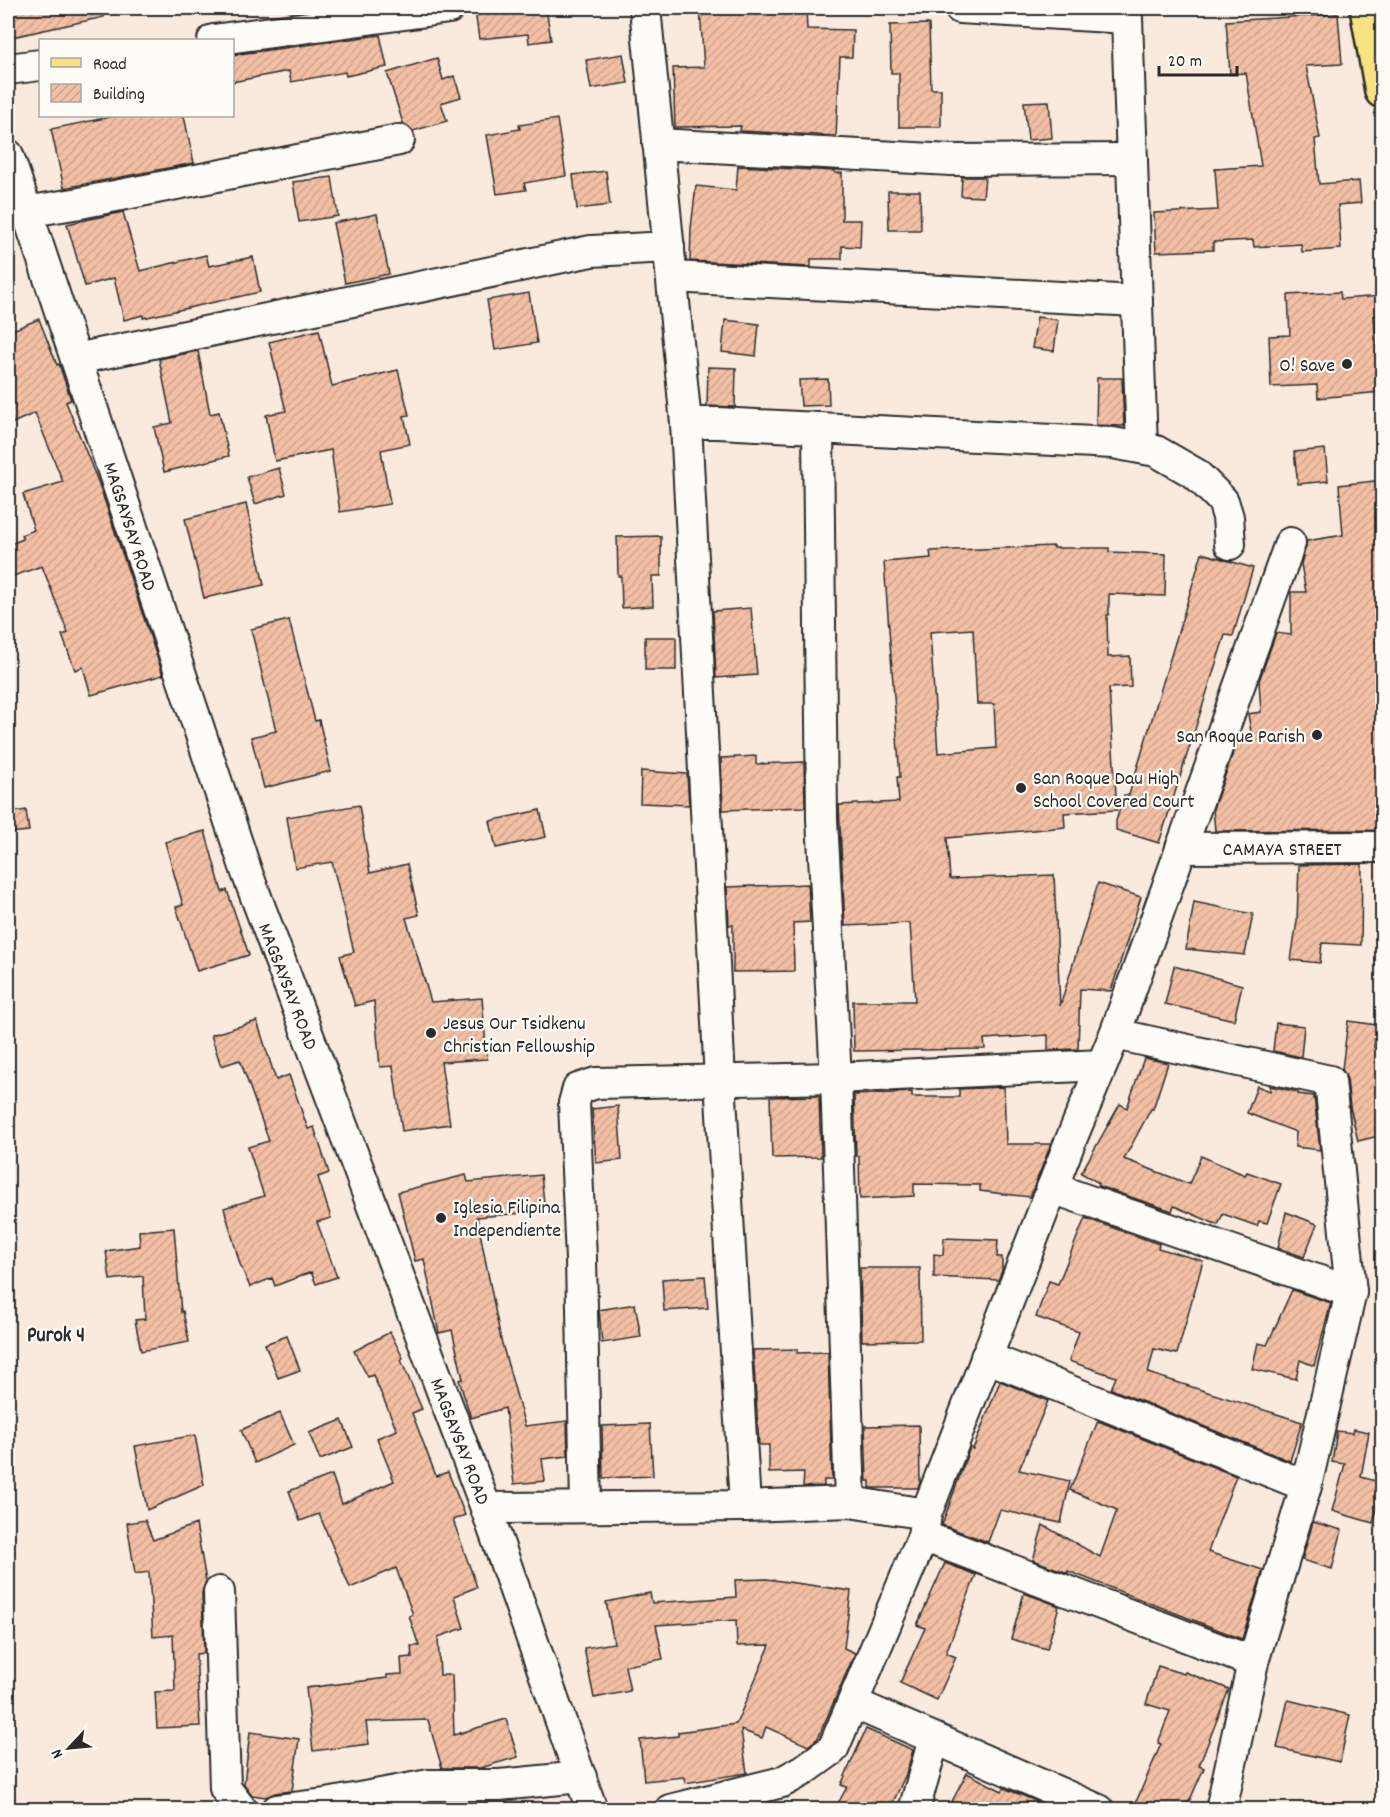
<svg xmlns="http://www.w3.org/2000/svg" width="1390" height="1817" font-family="Dekko,sans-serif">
<defs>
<pattern id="building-hatch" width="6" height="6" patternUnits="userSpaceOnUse" patternTransform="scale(1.5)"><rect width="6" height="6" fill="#f3bfa5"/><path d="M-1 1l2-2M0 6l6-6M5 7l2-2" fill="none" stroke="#d0a48e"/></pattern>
</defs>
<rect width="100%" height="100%" fill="#faeade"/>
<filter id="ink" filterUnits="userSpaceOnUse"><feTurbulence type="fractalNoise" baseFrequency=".0167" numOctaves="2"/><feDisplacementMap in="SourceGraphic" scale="12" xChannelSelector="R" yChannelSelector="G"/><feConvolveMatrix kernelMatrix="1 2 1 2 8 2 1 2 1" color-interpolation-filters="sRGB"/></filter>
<g filter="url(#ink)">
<!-- building -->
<g fill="url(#building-hatch)" stroke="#2b2b2b" stroke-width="1.5" fill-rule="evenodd">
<path d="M8,8h95l1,9 -92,20z"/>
<path d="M498,8h48l5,32 -22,3 -1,-9 -49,5 -4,-28z"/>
<path d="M723,8v4l83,-2 1,19 46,1 -1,27h-12l-4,79 -96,-5 1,-5 -66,1 -2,-59 31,-1 -4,-57z"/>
<path d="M1338,14l4,50 -36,2 14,72 -5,1 4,45 40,-3 2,22 -23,2 3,44 -39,3 -1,-8 -47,3 -1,-7 -40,2v8l-57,2 -2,-39 64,-3 -3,-41 46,-3 -15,-93 -16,1 -4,-53z"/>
<path d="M929,24l2,65h10v38h-42v-54h-8l-1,-48z"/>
<path d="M380,35l7,32 -41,9 -1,-4 -54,10 -2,-11 -57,11v-27z"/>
<path d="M623,54l5,29 -37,6 -5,-29z"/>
<path d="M437,58l6,22 11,-4 7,21 -20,6 6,18 -34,10 -10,-8 -16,-50z"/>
<path d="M1049,101l3,37 -24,2 -4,-38z"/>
<path d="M115,116h69l10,47 -130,25 -13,-59z"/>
<path d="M557,119l9,57 -42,7 2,7 -29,4 -10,-59 33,-6 -1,-4z"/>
<path d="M738,166l97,5v2h7v47h19l-1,27 -18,-1v13h-31v8l-121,-6 1,-33 5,-42 40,4z"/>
<path d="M606,171l4,34 -33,4 -4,-34z"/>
<path d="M332,177l6,39 -39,6 -6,-40z"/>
<path d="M962,177h23l-2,20 -22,-1z"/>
<path d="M888,191h32l1,39h-32z"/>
<path d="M123,212l17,59 66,-16 3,11 44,-9 7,35 -117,26v-3l-19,5 -10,-42 -29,8 -18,-62z"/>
<path d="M377,214l12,60 -44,9 -12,-60z"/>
<path d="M1340,292l1,7 42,-3v19l-9,1 7,76 -63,6 -1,-13 -46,2 -2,-51 21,-1 -2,-40z"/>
<path d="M529,293l8,50 -42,7 -8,-50z"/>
<path d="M1037,317l21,3 -4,31 -22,-3z"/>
<path d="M39,319l18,46 2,-1 12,36 -5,2 33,82 64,191 -72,20 -8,-28 -8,3 -13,-35 6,-2 -26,-67 -34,12v-33l15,-6 -2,-4 13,-5 -11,-36 40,-12 -28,-69 -27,12v-93z"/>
<path d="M725,320l34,4 -3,32 -34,-4z"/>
<path d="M319,330l13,56 66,-16 11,45 -5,1 6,28 -29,6 9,54 -50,8 -9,-62 -56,11 -9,-46 20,-4 -17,-69z"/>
<path d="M198,351l12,63 9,-2 10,44 -65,16 -10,-45 18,-4 -13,-64z"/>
<path d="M708,367l28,1 -1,39 -28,-1z"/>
<path d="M1097,378h25l2,48 -28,-1z"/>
<path d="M828,379l1,26 -28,1 -2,-26z"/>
<path d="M1325,449l3,32 -30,3 -4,-32z"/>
<path d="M279,468l7,26 -31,10 -8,-27z"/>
<path d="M1383,480v350l-168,1 -2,-22 26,-72 13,1 -4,-24 13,-2 -2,-31 17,-48 15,2v-43h15l-5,-28 6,-23 36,-6 -4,-50z"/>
<path d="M246,504l18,81 -60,13 -19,-79z"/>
<path d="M661,536v40h-9l1,30 -31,2 -1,-32h-3l-1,-39z"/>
<path d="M1054,546v2h55v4l57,2 -1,42 -56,-2v21h-2l1,42 22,-1 1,31 -22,1 8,122 -53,3 1,14 -118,11 3,41 104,-4 6,131 38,-123 43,14 -30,94 -31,-2 -2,60 -30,1v-15l-64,4 1,10 -131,2 -1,-50h62l-5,-78 -65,3 -6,-121 60,-3 -2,-25h3l-16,-215 47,-4 -1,-7zM973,629l4,75h17l2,44 -58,5 -8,-121z"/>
<path d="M1202,553l51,15 -20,68 -8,-1 -66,208 -43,-13v-9l8,-26h5z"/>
<path d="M751,608l6,67 -41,3 -3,-67z"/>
<path d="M289,620l26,101 4,-1 12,51 -67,17 -13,-51 25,-6 -25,-102z"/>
<rect x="645" y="637" width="31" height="33"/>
<path d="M756,756v8l48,-2 1,45 -82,3 -2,-52z"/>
<path d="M641,771l46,3 2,31 -49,-2z"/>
<path d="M359,805l11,68 37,-9 12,51 -13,3 25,84 51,-4 5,61 -46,3 9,62 -48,7 -9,-65 -13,1 -6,-66 -19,5 -15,-50 14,-4 -22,-90 -37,6 -8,-51z"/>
<path d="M26,810l3,21 -21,2v-20z"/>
<path d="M540,810l6,27 -50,11 -6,-27z"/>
<path d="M205,831l17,61 5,-2 22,65 -52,16 -21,-64 7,-2 -18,-63z"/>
<path d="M1362,864l-1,81 -39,-2 -2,20 -29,-3 6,-39 2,-56z"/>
<path d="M808,884l2,38 -17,1 1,48 -61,1v-47h-4l-2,-38z"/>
<path d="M1194,902l59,12 -8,41 -59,-6z"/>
<path d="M1174,966l68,19 -8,35 -69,-16z"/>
<path d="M257,1021l19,59 13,-5 19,54 6,-2 15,46 -11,4 13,41 -14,4 20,55 -21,7 -5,-12 -36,14 -3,-8 -22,9 -10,-23 -16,-56 40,-12 -16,-49 21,-6 -29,-81 -19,6 -10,-31z"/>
<path d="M1348,1021l29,4 -3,22h9v88l-25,6 -8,-34 -3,-28 -5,-10z"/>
<path d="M1276,1023l28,3 -3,31 -28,-6z"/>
<path d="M1144,1058l24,5 -15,46h-2l-27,50 65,25 12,-28 44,19 2,-3 34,12 -14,39 -8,-2 -2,5 -34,-12 -5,11 -44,-19 -2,5 -74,-25 1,-3 -18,-10 39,-69 7,4z"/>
<path d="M1257,1086l13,5v-5l28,6v2l16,2 6,54 -25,-3 1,-15 -49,-19z"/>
<path d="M1004,1087l2,57h45l-21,53 -50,-6v-6l-66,-1v12l-54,3 -1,-43h-3l-2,-61 58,-3v5h47v-8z"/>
<path d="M819,1096l2,61 -49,1 -2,-61z"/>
<path d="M618,1106l4,54 -26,3 -4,-54z"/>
<path d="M466,1175l2,7 73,-7 4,36 -68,6 24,123 24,86 42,-5 1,35 -26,3 3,22 -31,3 -9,-76 -34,10 -12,-38 4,-1 -11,-49 -13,3 -15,-74 -9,2 -17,-69z"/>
<path d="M1286,1212l31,12 -13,33 -26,-9z"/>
<path d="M1085,1218l74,26 -1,4 45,13 -26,93 -23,-5 -6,24 154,49 -12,39 -179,-72 5,-12 -47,-16 10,-29 -43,-15 13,-36 9,3z"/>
<path d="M174,1228l7,84 2,-1 6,31 -48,9 -6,-31 10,-1 -2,-43 -33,4 -4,-29 34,-5 -1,-15z"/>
<path d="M944,1238l54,2 -1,17h5v14l-4,9 -64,-3v-23l9,1z"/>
<path d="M860,1268h60l1,72 -59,1z"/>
<path d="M705,1276l3,32 -44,3 -2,-32z"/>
<path d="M1292,1290l39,13 -17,63 -14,-6 -4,19 -44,-10 6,-26 9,2z"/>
<path d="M635,1304l6,33 -39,6 -3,-33z"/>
<path d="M390,1332l13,26 -2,2 21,49 -10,4 24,63 12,-4 17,43 -12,5 24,67 -23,9 10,32 -26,9 2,38h12l2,60 52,-16 12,38 -38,11h-38l-14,-48 -62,2 3,22 -56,7 -7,-63 81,-10v-3l15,-1 -1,-16 11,-1 -1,-11h8l-10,-30 4,-1 -17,-47 -46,20 -31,-74 -19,7 -11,-30 43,-16 10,29 52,-23 -17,-43 20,-8 -24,-55 -5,2 -14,-26z"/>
<path d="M287,1336l13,34 -22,8 -13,-34z"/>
<path d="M797,1349v4l31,-1 4,128h-8v6l-21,1 1,-15 -35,1v-28h-10l-6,-95z"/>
<path d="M1000,1381l48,20 -29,69 51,11 -9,42 -61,-13 -12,32 -46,-17 28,-78 3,2z"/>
<path d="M280,1413l14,32 -39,18 -14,-33z"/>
<path d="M342,1420l11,27 -33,13 -11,-27z"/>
<path d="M1098,1421l138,55 -28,76 55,18 -21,69 -174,-68v2l-35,-13 10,-35 57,32 17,-47 -47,-20z"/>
<path d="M650,1424l3,52 -50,2 -1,-52z"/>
<path d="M919,1425l1,58 -2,5h-48v-7h-3l-2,-55z"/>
<path d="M1354,1429l15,3 -8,45 22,6v7l-10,33 -41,-12 13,-47 -13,-2 5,-31 16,2z"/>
<path d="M195,1435l9,50 -57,25 -12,-64z"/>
<path d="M145,1520l8,20 43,-16 10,57 -4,12 2,60 -8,1 4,72 -43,2 -2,-36 20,-1 -2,-56 -20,2 -4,-65 -14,2 -8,-51z"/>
<path d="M1313,1522l29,8 -10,39 -30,-9z"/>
<path d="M945,1563l31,12 -30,78 10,4 -19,43 -37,-17 25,-55 -8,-3z"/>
<path d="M767,1579l84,12 -7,57 11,5 -37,85 -10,8 -42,-19 -4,11 -21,-8 6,43 -62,10 -1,-6 -40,4 -4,-41 38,-4v-4l58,-8 34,-79 -33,1 -1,-26 -80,5 7,34 -38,7 5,25 -36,7 -10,-50 30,-5 -8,-41 44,-9 2,10 84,-6 -1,-17z"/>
<path d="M1024,1593l35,13 -12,43 -36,-10z"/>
<path d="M1158,1666l26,8 1,-2 44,17 -30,77 5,2 -18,41h-53l28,-65 -3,-1 12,-32 -24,-7z"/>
<path d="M1288,1700l62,15 -10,47 -63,-14z"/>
<path d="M866,1729l47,21 -7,24 -16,35h-55l12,-22 -6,-2z"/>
<path d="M250,1732l49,7 -7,52 -17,2 -9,4 -14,-2 -8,-11z"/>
<path d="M967,1773l35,18 2,-3 51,21h-107z"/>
</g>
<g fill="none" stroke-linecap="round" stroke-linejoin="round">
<defs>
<g id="minor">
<path d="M645,8l41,415 34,657 25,426"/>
<path d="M960,8l167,10 15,430"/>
<path d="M213,40l236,-32"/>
<path d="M8,69l32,-4"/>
<path d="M658,144l293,16 181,-1"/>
<path d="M8,155l239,718 239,635 106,302"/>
<path d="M25,212l55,-9 319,-63"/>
<path d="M672,277l465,24"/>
<path d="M76,359l515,-108 78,-4"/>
<path d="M686,423h32l395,20 43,8 40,23 27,27 5,16 2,27"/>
<path d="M818,428l4,391 14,259 14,424"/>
<path d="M1181,848l201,-1"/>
<path d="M1115,1034l215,47 21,211 -45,194 -53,176 -32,148"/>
<path d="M1052,1188l299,104"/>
<path d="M986,1357l320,129"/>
<path d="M586,1507l-5,-248 -7,-156 4,-14 18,-6 240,-5 266,-13"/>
<path d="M486,1508l259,-2 105,-4 76,12"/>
<path d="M923,1536l330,126"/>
<path d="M219,1592l6,196 17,22"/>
<path d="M853,1703l246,107"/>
<path d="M277,1810l50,-6 102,-19h70l82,-8"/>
<path d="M670,1810l112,-28 22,-12 29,-21 90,-213 3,-22 142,-367 47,-113 175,-491"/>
<path d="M914,1810l20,-71"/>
</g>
<path id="primary" d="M1367,8l15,83"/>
</defs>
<!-- minor casing -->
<use href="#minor" stroke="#2b2b2b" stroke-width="34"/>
<!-- primary casing -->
<use href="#primary" stroke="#2b2b2b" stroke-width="38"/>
<!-- minor -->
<use href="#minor" stroke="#fdfcf7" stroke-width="30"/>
<!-- primary -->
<use href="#primary" stroke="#f8e281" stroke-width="33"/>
</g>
</g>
<!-- markers -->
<g fill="#2b2b2b" stroke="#fdfcf7" stroke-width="2">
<circle cx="1347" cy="364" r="6"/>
<circle cx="1317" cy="735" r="6"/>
<circle cx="1021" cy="788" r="6"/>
<circle cx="431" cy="1033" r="6"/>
<circle cx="441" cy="1218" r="6"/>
</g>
<g text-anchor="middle" stroke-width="4.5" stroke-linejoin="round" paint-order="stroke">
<!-- poi labels -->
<g font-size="20" fill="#2b2b2b" stroke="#fdfcf7" text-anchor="start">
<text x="1335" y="371" text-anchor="end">O! Save</text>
<text x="1305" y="742" text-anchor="end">San Roque Parish</text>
<text x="1033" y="784">San Roque Dau High<tspan x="1033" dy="23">School Covered Court</tspan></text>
<text x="443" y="1029">Jesus Our Tsidkenu<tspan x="443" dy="23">Christian Fellowship</tspan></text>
<text x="453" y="1213">Iglesia Filipina<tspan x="453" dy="23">Independiente</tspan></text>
</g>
<!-- street labels -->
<g font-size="20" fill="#2b2b2b" stroke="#fdfcf7">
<text transform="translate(131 526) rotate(72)" y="7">MAGSAYSAY ROAD</text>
<text x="1282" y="855">CAMAYA STREET</text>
<text transform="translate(289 986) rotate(69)" y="7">MAGSAYSAY ROAD</text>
<text transform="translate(461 1441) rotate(69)" y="7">MAGSAYSAY ROAD</text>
</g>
<!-- neighbourhood labels -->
<g font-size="21" font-weight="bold" fill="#2b2b2b" stroke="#fdfcf7">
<text x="56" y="1341">Purok 4</text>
</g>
</g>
<!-- margin -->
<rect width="1390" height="1817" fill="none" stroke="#fdfcf7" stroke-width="30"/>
<rect x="15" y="15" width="1360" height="1787" fill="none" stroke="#2b2b2b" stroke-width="2" filter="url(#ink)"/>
<!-- legend -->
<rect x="39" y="39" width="195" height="78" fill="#fdfcf7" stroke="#a9a8a5" stroke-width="1.5"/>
<rect x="51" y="58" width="30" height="9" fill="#f8e281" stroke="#a9a8a5" stroke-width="1.5"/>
<text x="93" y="69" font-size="18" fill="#2b2b2b">Road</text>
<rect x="51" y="84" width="30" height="18" fill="url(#building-hatch)" stroke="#a9a8a5" stroke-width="1.5"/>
<text x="93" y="99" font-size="18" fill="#2b2b2b">Building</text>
<!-- north arrow -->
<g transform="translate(69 1748) rotate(244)" stroke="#fdfcf7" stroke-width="4.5" paint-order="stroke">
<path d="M0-4.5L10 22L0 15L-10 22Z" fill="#2b2b2b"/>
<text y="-9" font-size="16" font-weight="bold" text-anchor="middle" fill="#2b2b2b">N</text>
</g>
<!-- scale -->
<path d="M1159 66v9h78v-9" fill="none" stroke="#2b2b2b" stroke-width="3"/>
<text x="1168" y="66" font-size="18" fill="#2b2b2b" stroke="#fdfcf7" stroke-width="4.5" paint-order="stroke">20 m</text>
</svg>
